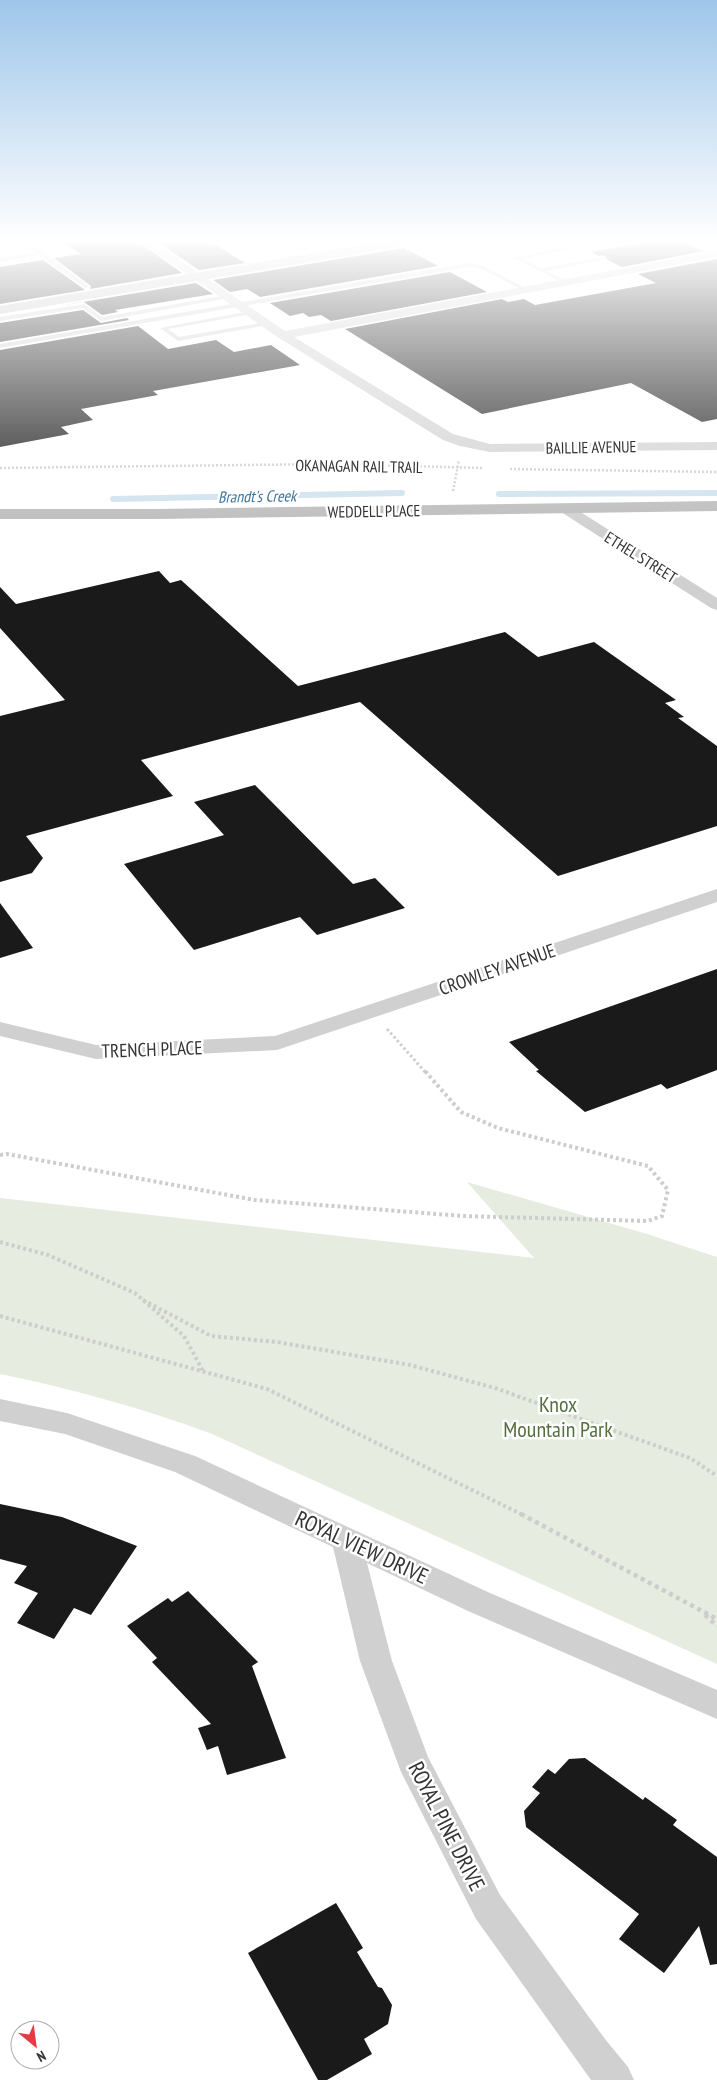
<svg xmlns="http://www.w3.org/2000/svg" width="717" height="2080" font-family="'PT Sans Narrow',sans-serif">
<rect width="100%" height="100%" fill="#fff"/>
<!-- green -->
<path fill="#e6ecdf" d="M467,1182l180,52 70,23v407l-505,-230c-70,-26 -139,-45 -212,-60v-176l534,60z"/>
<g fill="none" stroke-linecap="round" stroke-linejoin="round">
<!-- stream -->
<g stroke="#cfe2ee" stroke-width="6">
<path d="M499,494l218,-1"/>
<path d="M113,499l289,-6"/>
</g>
</g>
<!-- building -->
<g fill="#1a1a1a">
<path d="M65,243h75l42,30 -92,16 1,-3 -37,-28 27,-4z"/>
<path d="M159,243h54l32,20 -46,7z"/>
<path d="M639,243h47l18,8 -82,16 -14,-7 -4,-5 -5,1 -8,-4z"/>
<path d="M404,248l34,18 -178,31 -13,-8 -17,3 -17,-12z"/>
<path d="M717,259v160l-15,3 -71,-39 -149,31 -137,-85 157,-30 6,3 16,-3 11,6 121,-22 -18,-9z"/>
<path d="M43,260l42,30 -85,14v-37z"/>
<path d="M450,272l37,20 -156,29 -10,-6 -12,2 -6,-4 -13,3 -20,-13z"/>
<path d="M196,283l17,11 -98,16 3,2 -16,3 -18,-13 -25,4z"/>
<path d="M83,310l18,13 26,-5 2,2 -129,22v-19z"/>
<path d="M138,326l30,23 48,-9 18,12 37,-7 29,20 -147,26 5,4 -77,14 12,11 -32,7 8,7 -69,13v-97z"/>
<path d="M159,571l11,12 11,-3 117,106 207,-54 33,25 56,-15 82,58 -11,3 19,14 -6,1 39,28v80l-159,50 -198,-174 -219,58 32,36 -147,40 17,22 -11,15 -32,9v-166l65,-16 -65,-72v-41l16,17z"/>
<path d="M255,785l98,99 22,-6 30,30 -88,27 -17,-18 -106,33 -70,-86 100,-29 -30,-33z"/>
<path d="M0,903l33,45 -33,10z"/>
<path d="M717,969v101l-50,19 -6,-5 -76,28 -49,-41 3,-1 -30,-28z"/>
<path d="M0,1504l62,13 75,29 -46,69 -17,-7 -20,31 -37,-16 21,-30 -24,-10 13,-17 -27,-7z"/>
<path d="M188,1591l70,71 -6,4 34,92 -59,17 -9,-29 -11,4 -9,-22 13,-4 -59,-62 5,-4 -30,-32 41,-28 4,4z"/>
<path d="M585,1758l58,42 2,-3 32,23 -4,5 44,32v107l-7,1 -11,-39 -35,47 -45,-34 20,-25 -113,-87 -2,-16 16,-18 -8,-6 16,-18 7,5 14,-15z"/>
<path d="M336,1903l27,45 -6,4 21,35 4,1 10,17 -4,19 -24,15 8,15 -45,26h-9l-70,-127z"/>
</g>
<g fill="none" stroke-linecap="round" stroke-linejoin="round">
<!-- path-far3 -->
<g stroke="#cdcdcd" stroke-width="2.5" stroke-dasharray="2 2" stroke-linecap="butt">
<path d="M0,468l328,-4 156,4"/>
<path d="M510,469l207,3"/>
<path d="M453,491l6,-31"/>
</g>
<!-- path-far2 -->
<path stroke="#cdcdcd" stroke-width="3" stroke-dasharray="2.5 2.5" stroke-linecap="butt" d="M387,1029l39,44"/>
<!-- path-far1 -->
<g stroke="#cdcdcd" stroke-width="4" stroke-dasharray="3 3" stroke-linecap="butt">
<path d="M0,1155l7,-1 248,46 208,16 185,5 14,-5 6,-26 -20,-24 -150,-38 -37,-16 -36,-41"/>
<path d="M0,1242l48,13 87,38 49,43 19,35"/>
<path d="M143,1300l68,36 66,6 133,23 85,23 195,70 27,18"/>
<path d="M0,1316l267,73 256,126"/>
</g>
<!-- path -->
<g stroke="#cdcdcd" stroke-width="4.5" stroke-dasharray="4 4" stroke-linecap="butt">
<path d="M521,1514l196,105"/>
<path d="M705,1615l12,11"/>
</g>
<!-- lane -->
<g fill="#d0d0d0" fill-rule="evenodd">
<path d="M25,243h6l59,44 -5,1 -46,-33 -39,7v-4l36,-6z"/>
<path d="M292,243h7l11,7 -5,1z"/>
<path d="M585,243h12l-74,16 18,9 62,-11 3,2 -59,12 20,10 -2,3 -51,-26z"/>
<path d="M711,243h6v4l-6,-3z"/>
<path d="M468,263l15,3 46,24 -5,1 -44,-23 -12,-1 -468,81v-4z"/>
<path d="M227,295l3,2 -1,1 -128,23 -18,-13 -83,13v-4l84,-13 18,13z"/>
<path d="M250,311l2,1v2l-84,15 11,8 87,-15 2,1v2l-90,16 -18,-13z"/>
</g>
<!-- street -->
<g fill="#d0d0d0" fill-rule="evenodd">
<path d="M142,243h13l130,88 432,-80v6l-423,80 159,97 37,10 227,-2v8l-227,2 -30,-6 -17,-6 -164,-102z"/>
<path d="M566,505l5,1 146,92v12l-6,-2 -150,-96 -2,-3 2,-3z"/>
<path d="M717,889v13l-440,148 -181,9 -96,-23v-14l96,23 179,-9z"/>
<path d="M0,1399l67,14 128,43 295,137 227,97v29l-249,-108 -101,-48 25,98 36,96 72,138 105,144 23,28 6,13h-43l-115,-161 -75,-147 -41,-111 -27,-114 -158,-75 -110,-38 -65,-13z"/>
</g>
<!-- secondary -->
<g fill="#bdbdbd" fill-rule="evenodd">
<path d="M372,243h32l-6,4 -398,67v-8z"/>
<path d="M717,501v10l-560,8h-157v-10h157z"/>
</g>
</g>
<!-- sky -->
<linearGradient id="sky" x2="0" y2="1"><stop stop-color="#9ec6ea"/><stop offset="0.45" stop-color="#fff"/><stop offset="1" stop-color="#fff" stop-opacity="0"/></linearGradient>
<rect width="717" height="535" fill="url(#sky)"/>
<g text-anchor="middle" stroke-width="5" stroke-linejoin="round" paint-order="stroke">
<!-- far-street labels -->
<g font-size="16" fill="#333" stroke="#fff">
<text transform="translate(591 447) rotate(-1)" y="6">BAILLIE AVENUE</text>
<text transform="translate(359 466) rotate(1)" y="6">OKANAGAN RAIL TRAIL</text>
<text transform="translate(374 511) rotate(-1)" y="6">WEDDELL PLACE</text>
<text transform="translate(641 557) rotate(32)" y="6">ETHEL STREET</text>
</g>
<!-- far-water labels -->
<g font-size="16" font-style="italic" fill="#3f7597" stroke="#fff">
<text transform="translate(257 496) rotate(-1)" y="6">Brandt's Creek</text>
</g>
<!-- street labels -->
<g font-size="19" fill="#333" stroke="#fff">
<text transform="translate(497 969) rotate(-19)" y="7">CROWLEY AVENUE</text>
<text transform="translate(152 1049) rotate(-2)" y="7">TRENCH PLACE</text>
</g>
<!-- near-park labels -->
<g font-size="22" fill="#56703f" stroke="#fff">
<text x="558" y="1412">Knox<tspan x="558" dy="25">Mountain Park</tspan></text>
</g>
<!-- near-street labels -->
<g font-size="22" fill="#333" stroke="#fff">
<text transform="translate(362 1547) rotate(25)" y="8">ROYAL VIEW DRIVE</text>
<text transform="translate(447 1826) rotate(63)" y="8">ROYAL PINE DRIVE</text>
</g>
</g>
<!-- north arrow -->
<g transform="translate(35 2045) rotate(151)"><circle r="24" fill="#ffffff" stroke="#adadad"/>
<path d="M0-4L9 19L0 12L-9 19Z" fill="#e63946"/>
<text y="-8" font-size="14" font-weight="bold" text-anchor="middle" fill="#333333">N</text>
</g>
</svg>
